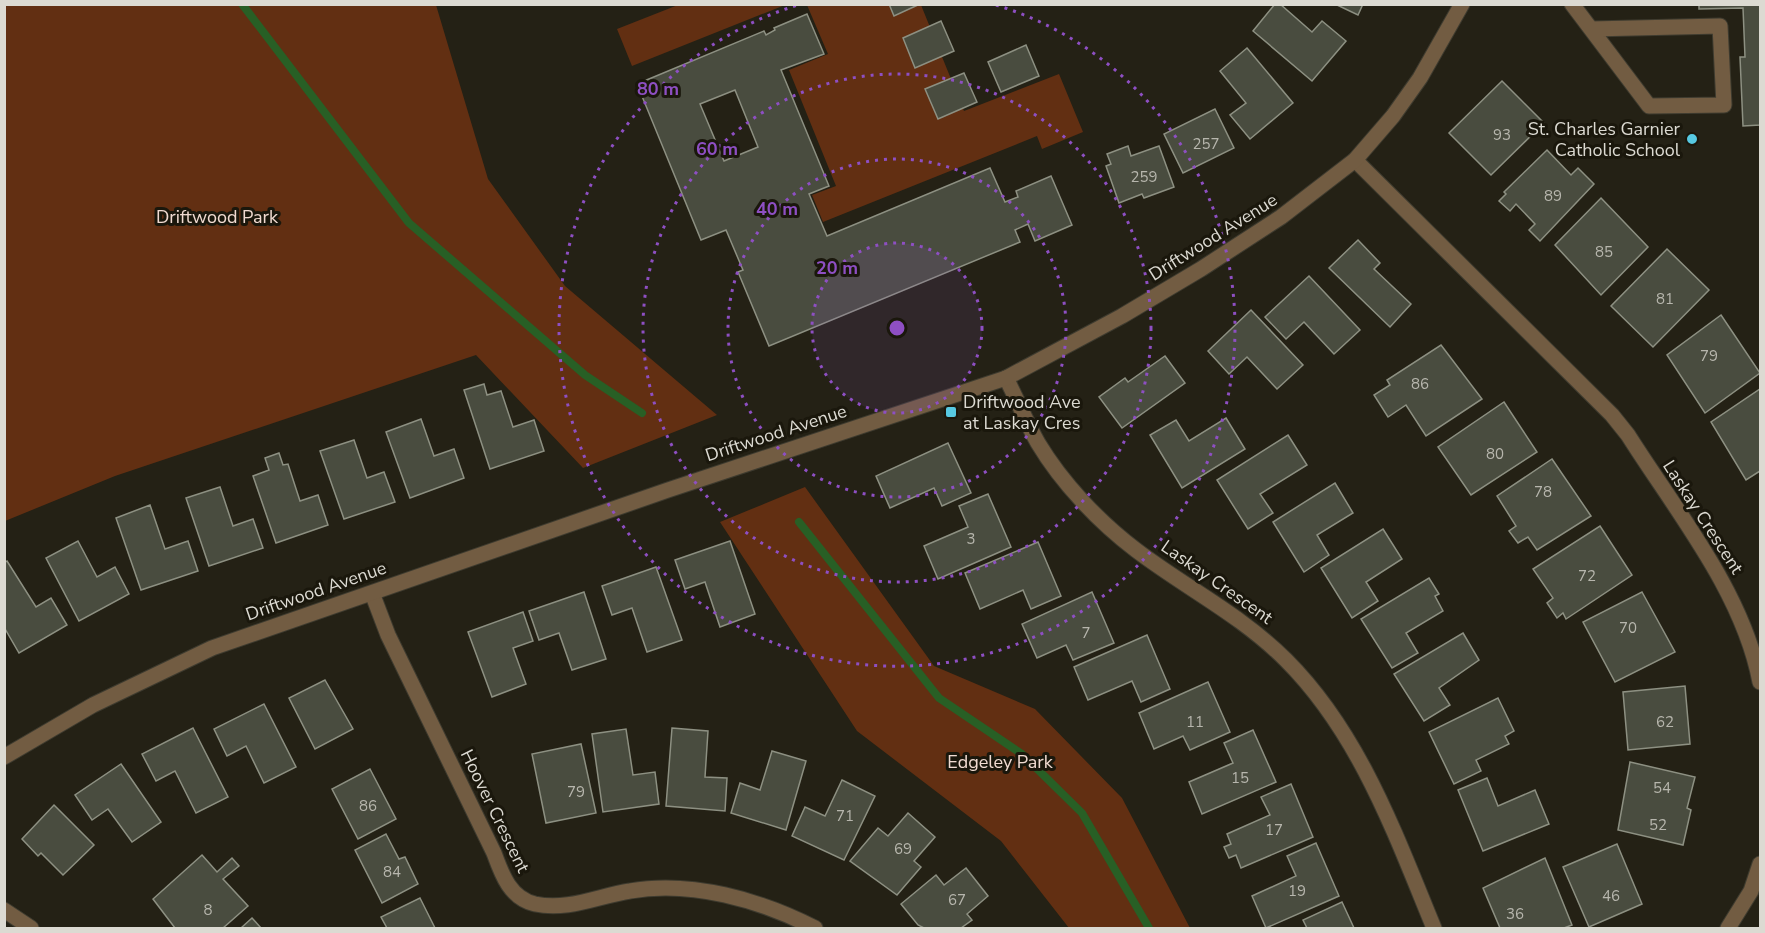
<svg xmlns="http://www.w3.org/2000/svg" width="1765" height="933" font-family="'Nunito Sans',sans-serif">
<rect width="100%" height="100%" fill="#242115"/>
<!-- green -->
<g fill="#622f12">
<path d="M5,4l431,1 52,174 77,107 152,129 -134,53 -107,-113 -361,121 -110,45z"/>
<path d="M678,5v-1l107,1 -153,61 -15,-37z"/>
<path d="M807,5h114l43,106 95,-37 24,58 -41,17 -5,-13 -214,86 -11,-27 24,-9 -47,-116 39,-16z"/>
<path d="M805,487l129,179 101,43 87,89 68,130h-121l-68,-87 -144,-110 -137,-209z"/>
</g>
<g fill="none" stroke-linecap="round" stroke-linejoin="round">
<!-- stream -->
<g stroke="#285f25" stroke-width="8">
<path d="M242,4l167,219 176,152 57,38"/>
<path d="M799,522l140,176 83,56 60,59 67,115"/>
</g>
</g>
<!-- building -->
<g fill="#494c3f" stroke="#8d9082" stroke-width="1.5" fill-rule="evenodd">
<path d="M889,4h31l-26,12z"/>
<path d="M1275,4h5l32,28 10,-11 24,20 -34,40 -59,-50z"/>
<path d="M1335,4h28l-5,11z"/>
<path d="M1699,4h61v121l-17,1 -3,-69h5l-2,-49 -44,1z"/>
<path d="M807,14l17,40 -43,16 48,116 -20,8 18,42 163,-68 15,34 13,-5 -2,-6 35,-15 21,49 -37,16 -7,-17 -13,6 5,12 -251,104 -31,-74 5,-2 -17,-40 -25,10 -64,-156 127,-53 2,4 9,-5 -1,-2zM735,90l23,57 -34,14 -24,-57z"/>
<path d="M941,21l13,30 -39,17 -12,-30z"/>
<path d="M1026,45l13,31 -38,16 -13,-30z"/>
<path d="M1247,48l46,55 -43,36 -20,-24 16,-12 -26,-32z"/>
<path d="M964,73l13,29 -39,17 -13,-30z"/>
<path d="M1502,81l42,42 -53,52 -42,-42z"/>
<path d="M1215,109l19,39 -51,25 -19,-39z"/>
<path d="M1128,146l3,10 28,-10 15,41 -30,11 -2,-4 -23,9 -13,-37 5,-2 -4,-10z"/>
<path d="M1547,150l24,25 7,-7 16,16 -54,57 -11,-11 6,-6 -19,-20 -6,7 -11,-10 7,-7 -2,-2z"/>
<path d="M1601,198l47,49 -47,48 -46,-50z"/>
<path d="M1358,240l22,23 -6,6 37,35 -21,23 -61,-59z"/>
<path d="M1667,249l42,41 -56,57 -42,-41z"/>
<path d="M1309,276l51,54 -26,24 -30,-32 -18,17 -21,-22z"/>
<path d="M1251,310l52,55 -26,24 -30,-32 -18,17 -21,-23z"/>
<path d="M1721,315l39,58 -55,40 -38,-58z"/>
<path d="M1441,345l41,54 -56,37 -20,-31 -18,12 -14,-22 16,-10 -3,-5z"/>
<path d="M1165,356l20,27 -63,45 -23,-31 26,-19 3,4z"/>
<path d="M484,384l3,11 14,-4 12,36 21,-7 10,31 -54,18 -26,-79z"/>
<path d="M1760,389v82l-14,9 -35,-58z"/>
<path d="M1504,402l33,50 -66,43 -33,-48z"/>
<path d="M1226,418l19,31 -63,39 -32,-53 26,-15 13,21z"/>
<path d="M421,419l13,37 20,-7 10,29 -54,20 -24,-66z"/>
<path d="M1288,435l19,30 -47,29 13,19 -25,16 -31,-49z"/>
<path d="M354,440l13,38 17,-6 11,30 -51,17 -24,-68z"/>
<path d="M948,443l23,50 -29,13 -8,-18 -44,20 -14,-32z"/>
<path d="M279,453l4,12 5,-1 12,37 18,-6 10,30 -52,18 -23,-67 16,-6 -4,-12z"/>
<path d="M1552,459l39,57 -54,34 -9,-13 -10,6 -9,-12 7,-5 -19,-30z"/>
<path d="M1335,483l18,30 -36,22 12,20 -25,17 -31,-50z"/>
<path d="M220,487l13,39 20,-7 10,29 -54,18 -23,-68z"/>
<path d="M988,494l23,53 -73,32 -14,-33 44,-19 -9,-21z"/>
<path d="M150,505l15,44 23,-8 10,30 -57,19 -25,-72z"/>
<path d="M1600,526l32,49 -66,44 -3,-6 -6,5 -10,-15 6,-5 -20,-29z"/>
<path d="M1383,529l19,30 -36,23 12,19 -26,17 -31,-50z"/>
<path d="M78,541l19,36 18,-10 14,27 -50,27 -33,-63z"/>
<path d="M730,541l25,73 -35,13 -15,-45 -20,7 -10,-29z"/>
<path d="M1038,542l23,54 -30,13 -8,-19 -43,19 -15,-36z"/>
<path d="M7,561l29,46 15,-9 16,27 -48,28 -15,-26v-64z"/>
<path d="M656,567l26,73 -35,12 -15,-44 -20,7 -10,-29z"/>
<path d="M1429,578l10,16 -4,2 8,15 -37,22 12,20 -26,15 -31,-49z"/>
<path d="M584,592l22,67 -34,11 -13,-37 -20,7 -10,-29z"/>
<path d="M1092,592l22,51 -41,17 -7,-15 -29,13 -15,-34z"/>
<path d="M1642,592l33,60 -60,30 -32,-60z"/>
<path d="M523,612l10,29 -20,7 13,36 -34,13 -24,-65z"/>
<path d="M1463,633l16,27 -40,28 11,17 -26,16 -30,-47z"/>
<path d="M1147,635l23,54 -29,13 -9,-21 -44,19 -14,-33z"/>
<path d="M325,680l28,49 -38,20 -26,-51z"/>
<path d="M1208,682l22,50 -40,18 -7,-14 -29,13 -15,-36z"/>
<path d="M1685,686l5,58 -62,6 -5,-58z"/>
<path d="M1498,698l16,33 -9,5 4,8 -33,16 5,11 -27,13 -25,-52z"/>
<path d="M264,704l32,63 -32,16 -18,-37 -19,10 -13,-27z"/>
<path d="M193,728l35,69 -32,16 -21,-42 -19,10 -14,-27z"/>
<path d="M672,728l36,3 -3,46 22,1 -2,33 -59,-5z"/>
<path d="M626,729l7,46 22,-3 4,32 -56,8 -11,-78z"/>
<path d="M1253,730l23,52 -74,32 -13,-32 44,-19 -9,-20z"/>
<path d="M581,744l15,69 -50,10 -14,-69z"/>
<path d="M772,751l34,10 -20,69 -55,-17 9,-30 20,7z"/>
<path d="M1630,762l65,15 -8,31 4,2 -8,35 -65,-15z"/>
<path d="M121,764l40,58 -29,20 -24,-33 -16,11 -17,-25z"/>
<path d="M370,769l26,50 -38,20 -26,-50z"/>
<path d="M1487,778l11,28 37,-16 14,34 -66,27 -25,-61z"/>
<path d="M842,780l33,16 -31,64 -52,-24 13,-29 20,9z"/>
<path d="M1291,784l22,53 -72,31 -5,-13 -7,3 -5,-11 7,-3 -4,-10 43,-19 -9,-18z"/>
<path d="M54,805l40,40 -31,30 -22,-22 -3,3 -16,-17z"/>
<path d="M908,813l27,24 -21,24 7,6 -24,28 -47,-34 28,-33 10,8z"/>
<path d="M386,834l13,25 6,-2 13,27 -36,19 -27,-53z"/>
<path d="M1316,843l23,53 -73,32 -14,-32 44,-20 -9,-20z"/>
<path d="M1617,844l25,60 -53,23 -26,-60z"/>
<path d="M202,855l15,17 15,-14 7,8 -16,13 25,27 -25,22h-48l-22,-29z"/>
<path d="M1545,858l27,67 -8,3h-64l-17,-40z"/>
<path d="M966,868l22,28 -21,18 5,6 -11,8h-37l-6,-3 -17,-21 35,-29 8,10z"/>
<path d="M420,898l15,30h-48l-6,-11z"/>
<path d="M1342,902l12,26h-47l-4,-8z"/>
<path d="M252,918l9,10h-20z"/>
</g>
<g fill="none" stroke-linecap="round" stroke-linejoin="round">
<defs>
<g id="minor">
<path d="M1572,4l77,102 75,-1 -4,-79 -129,3"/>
<path d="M1355,160l257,255 16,20c48,76 115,157 132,247"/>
<path d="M1006,378c11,21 20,44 32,65 24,40 61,79 98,107 50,38 105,65 150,110 74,74 109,174 148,268"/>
<path d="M372,593l16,42 106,218c8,22 16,45 41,51 33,7 63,-8 95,-13 61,-11 130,9 185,37"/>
<path d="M4,757l89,-52 119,-57 456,-158 338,-112 116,-62 79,-47 80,-52 74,-57 38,-44 27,-38 42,-74"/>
<path d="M4,910l27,18"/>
<path d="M1728,928l23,-37 9,-27"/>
</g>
</defs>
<!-- minor casing -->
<use href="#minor" stroke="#3e3b2f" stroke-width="17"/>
<!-- minor -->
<use href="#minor" stroke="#725c42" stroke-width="15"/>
</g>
<!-- distance rings -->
<circle cx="897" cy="328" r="85" fill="#8e4fc3" fill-opacity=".12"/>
<g fill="none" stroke="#8e4fc3" stroke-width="3" stroke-dasharray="3 6">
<circle cx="897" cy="328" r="85"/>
<circle cx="897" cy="328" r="169"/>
<circle cx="897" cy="328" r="254"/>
<path d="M996 5A338 338 0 1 1 798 5"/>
</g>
<!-- markers -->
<g fill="#57c9e2" stroke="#1a170c" stroke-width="2">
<circle cx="1692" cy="139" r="6"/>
<rect x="945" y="406" width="12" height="12" rx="3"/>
</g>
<g text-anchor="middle" stroke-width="6" stroke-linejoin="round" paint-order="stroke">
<!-- number labels -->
<g font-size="15" fill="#b7b6ad">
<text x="1502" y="140">93</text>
<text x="1206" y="149">257</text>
<text x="1144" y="182">259</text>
<text x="1553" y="201">89</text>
<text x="1604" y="257">85</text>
<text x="1665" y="304">81</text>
<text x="1709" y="361">79</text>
<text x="1420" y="389">86</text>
<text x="1495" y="459">80</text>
<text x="1543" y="497">78</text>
<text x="971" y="544">3</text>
<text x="1587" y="581">72</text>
<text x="1628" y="633">70</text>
<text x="1086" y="638">7</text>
<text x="1195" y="727">11</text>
<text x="1665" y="727">62</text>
<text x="1240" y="783">15</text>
<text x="1662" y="793">54</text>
<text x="576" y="797">79</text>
<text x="368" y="811">86</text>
<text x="845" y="821">71</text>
<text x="1658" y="830">52</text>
<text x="1274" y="835">17</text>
<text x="903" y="854">69</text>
<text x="392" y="877">84</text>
<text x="1297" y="896">19</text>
<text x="1611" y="901">46</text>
<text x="957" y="905">67</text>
<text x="208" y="915">8</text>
<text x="1515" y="919">36</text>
</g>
<!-- poi labels -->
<g font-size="18" fill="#dcdad2" stroke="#1a170c" text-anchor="end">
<text x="1680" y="135">St. Charles Garnier<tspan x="1680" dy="21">Catholic School</tspan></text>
<text x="963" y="408" text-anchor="start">Driftwood Ave<tspan x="963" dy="21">at Laskay Cres</tspan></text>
</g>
<!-- park labels -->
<g font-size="18" fill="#f1dbd1" stroke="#1a170c">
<text x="217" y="223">Driftwood Park</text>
<text x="1000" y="768">Edgeley Park</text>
</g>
<!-- street labels -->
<g font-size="18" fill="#dcdad2" stroke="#1a170c">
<text transform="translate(1213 237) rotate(-32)" y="6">Driftwood Avenue</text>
<text transform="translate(776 433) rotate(-18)" y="6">Driftwood Avenue</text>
<text transform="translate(1703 517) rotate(57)" y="6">Laskay Crescent</text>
<text transform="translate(1217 582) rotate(35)" y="6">Laskay Crescent</text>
<text transform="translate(316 591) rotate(-19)" y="6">Driftwood Avenue</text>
<text transform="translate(495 811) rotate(64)" y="6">Hoover Crescent</text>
</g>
</g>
<circle cx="897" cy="328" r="9" fill="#8e4fc3" stroke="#1a170c" stroke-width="3"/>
<g font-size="18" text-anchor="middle" font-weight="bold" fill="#8e4fc3" stroke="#1a170c" stroke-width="6" stroke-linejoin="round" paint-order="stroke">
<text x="658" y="95">80 m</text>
<text x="717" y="155">60 m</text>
<text x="777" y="215">40 m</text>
<text x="837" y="274">20 m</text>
</g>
<!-- border -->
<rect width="1765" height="933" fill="none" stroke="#dcdad2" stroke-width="12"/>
</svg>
